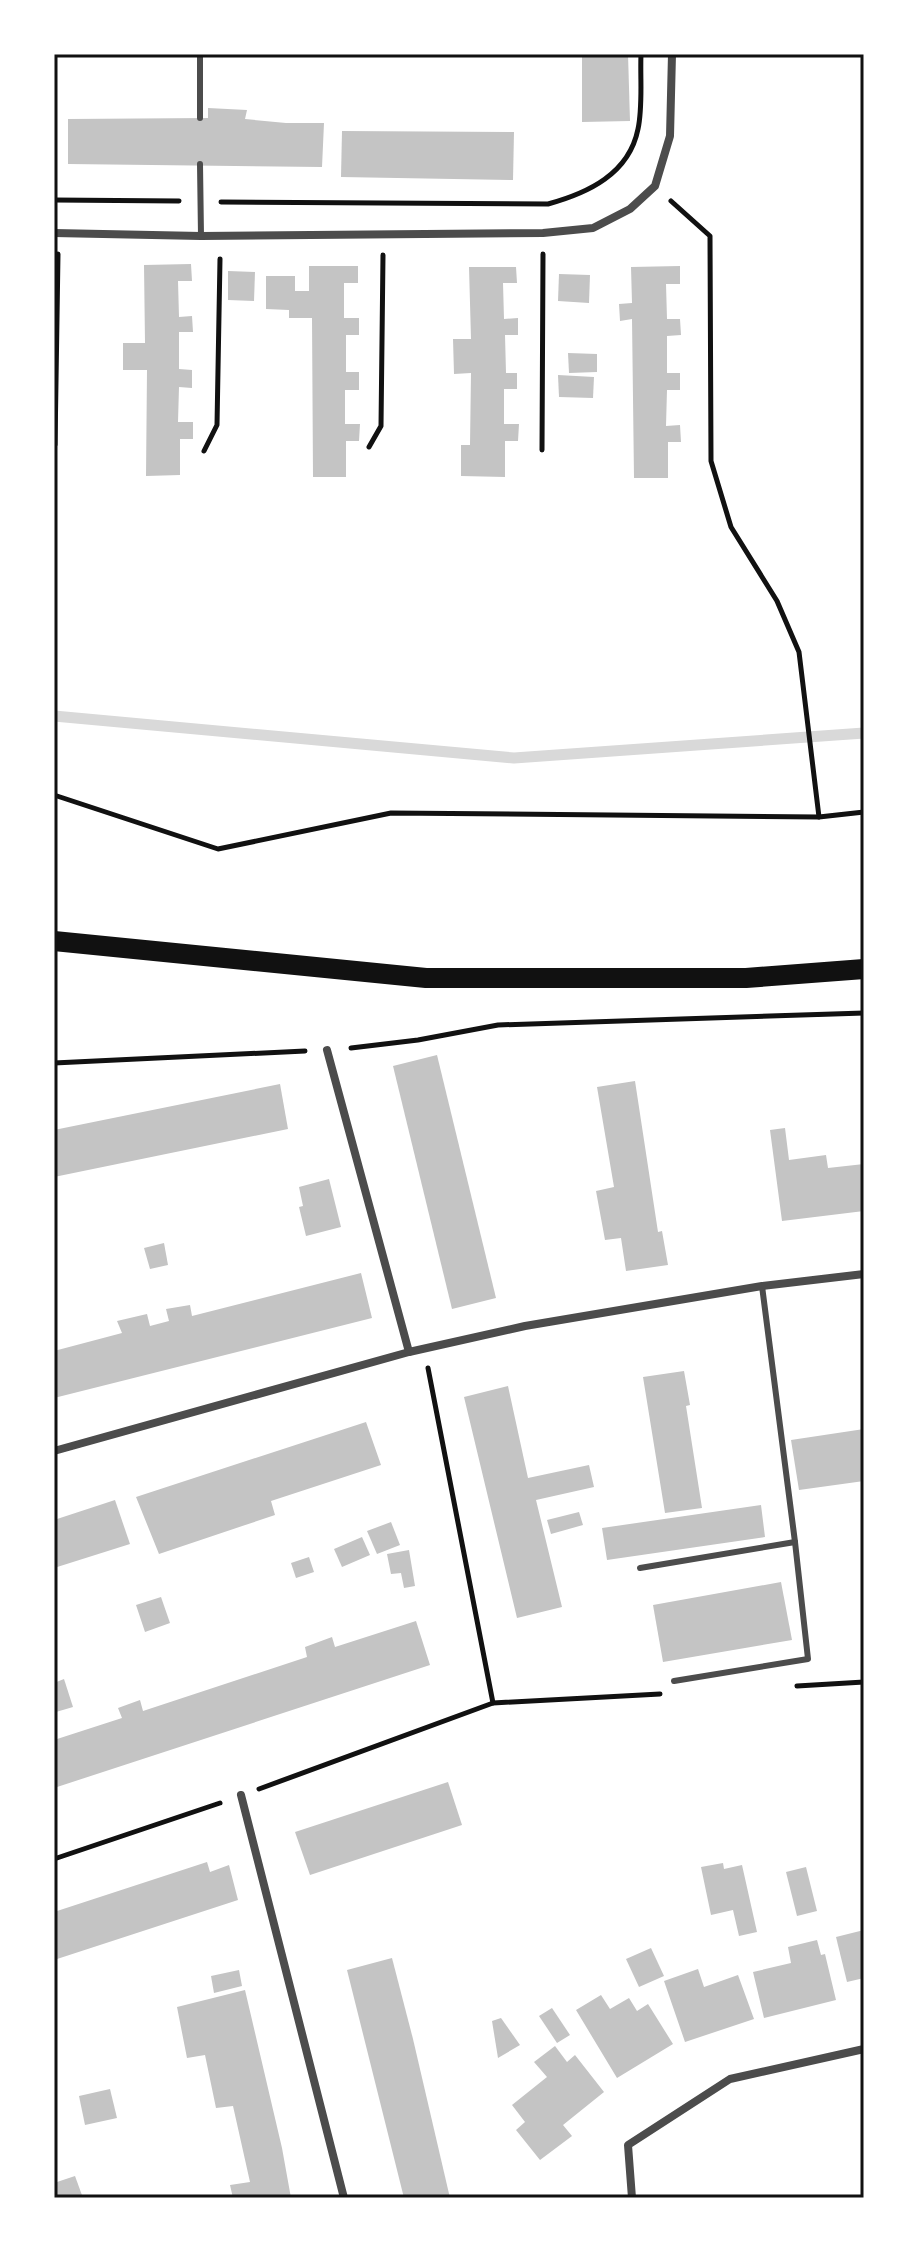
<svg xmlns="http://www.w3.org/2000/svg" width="918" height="2252" font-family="'Golos Text',sans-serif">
<rect width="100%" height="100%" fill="#fff"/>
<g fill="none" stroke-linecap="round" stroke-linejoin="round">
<!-- stream -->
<path stroke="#d9d9d9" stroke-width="11" d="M54,716l460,42 350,-25"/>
</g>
<!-- building -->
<g fill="#c4c4c4">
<path d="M582,54h46l2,67 -48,1z"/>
<path d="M208,108l39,2 -2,9 41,4h38l-2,44 -254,-3v-45l140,-1z"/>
<path d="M342,131l172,1 -1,48 -172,-3z"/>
<path d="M191,264l1,17h-14l1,36 13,-1 1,16h-14v37l13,1v18l-13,-1 -1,35h15v17h-13v36l-34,1 1,-106h-24v-27h22l-1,-78z"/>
<path d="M309,266h49v17h-14v35h15v17h-13v37h13v18h-14v34h15l-1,17h-13v36h-33l-1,-159h-23v-8l-23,-1v-33h29v15h14z"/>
<path d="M680,266v18h-14l1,35h13l1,16 -14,1v37h13v17h-13l-1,36 14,-1 1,17h-13v36h-34l-2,-159 -12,2 -1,-17 13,-1 -1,-36z"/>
<path d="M469,267h47l1,16h-14l1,36 14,-1v17h-13l1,38h11v16h-13v35h15l-1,17h-13v36l-44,-1v-31h9l1,-72 -17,1 -1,-35h18z"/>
<path d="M228,271l27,1 -1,29 -26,-1z"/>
<path d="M559,274l31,1 -1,28 -31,-2z"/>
<path d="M568,353l29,1v18l-28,1z"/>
<path d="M558,375l36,2 -1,21 -34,-1z"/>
<path d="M437,1055l59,243 -44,11 -59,-243z"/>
<path d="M635,1081l23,151 4,-1 6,34 -42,6 -5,-33 -16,2 -9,-49 18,-4 -17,-100z"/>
<path d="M280,1084l8,45 -234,48v-47z"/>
<path d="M785,1128l4,32 37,-5 2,13 36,-4v47l-82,10 -12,-91z"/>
<path d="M329,1179l12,48 -35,9 -7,-29 4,-1 -4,-19z"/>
<path d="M164,1243l4,22 -18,4 -6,-21z"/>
<path d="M361,1273l11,45 -318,80v-47l68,-18 -5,-12 30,-7 3,12 19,-5 -3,-12 24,-4 2,11z"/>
<path d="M684,1371l6,34 -4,1 16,102 -37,5 -22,-136z"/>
<path d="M508,1386l20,92 61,-13 5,22 -58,13 26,107 -45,11 -53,-221z"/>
<path d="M366,1422l15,43 -110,36 4,14 -116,39 -23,-57z"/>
<path d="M864,1429v52l-65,9 -8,-50z"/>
<path d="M115,1500l15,44 -76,24v-48z"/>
<path d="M761,1505l4,32 -158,23 -5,-32z"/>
<path d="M579,1512l4,13 -32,9 -4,-14z"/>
<path d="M391,1522l9,23 -23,9 -10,-23z"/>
<path d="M362,1537l8,18 -28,12 -8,-18z"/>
<path d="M409,1550l6,36 -11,2 -3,-15 -10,1 -4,-20z"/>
<path d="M309,1557l5,15 -18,6 -5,-15z"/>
<path d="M781,1582l11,58 -129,22 -10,-57z"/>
<path d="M161,1597l9,26 -25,9 -9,-27z"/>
<path d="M416,1621l14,44 -376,123v-48l68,-22 -4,-10 22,-8 3,11 164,-54 -2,-10 27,-10 3,10z"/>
<path d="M64,1679l9,28 -17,5 -2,-29z"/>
<path d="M448,1782l14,43 -152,50 -15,-43z"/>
<path d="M207,1862l3,10 19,-7 9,35 -184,60v-48z"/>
<path d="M723,1863l1,6 18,-4 15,67 -18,4 -6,-26 -22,5 -10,-48z"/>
<path d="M806,1867l11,44 -20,5 -11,-44z"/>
<path d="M864,1930v48l-17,4 -11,-45z"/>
<path d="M817,1940l4,15 4,-1 11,46 -72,18 -11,-46 38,-9 -3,-16z"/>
<path d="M651,1948l13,28 -25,11 -13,-28z"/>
<path d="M392,1958l21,81 37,159h-46l-57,-228z"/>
<path d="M698,1969l6,18 34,-12 16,44 -69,23 -21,-61z"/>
<path d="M239,1970l3,16 -28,7 -3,-17z"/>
<path d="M245,1990l37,158 9,50h-58l-3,-13 20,-3 -17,-76 -17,2 -11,-53 -18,3 -10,-51z"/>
<path d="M601,1995l9,14 19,-11 8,13 11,-7 25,40 -56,34 -41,-68z"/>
<path d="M552,2008l18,27 -13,8 -18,-27z"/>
<path d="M501,2018l19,27 -22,13 -6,-37z"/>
<path d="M555,2046l12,16 8,-7 29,37 -41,33 9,11 -32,24 -24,-30 9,-8 -13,-17 35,-28 -13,-15z"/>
<path d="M110,2089l7,29 -32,7 -6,-29z"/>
<path d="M75,2176l8,22h-29v-15z"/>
</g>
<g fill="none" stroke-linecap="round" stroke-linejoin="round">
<!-- path -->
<g stroke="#111" stroke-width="5">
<path d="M54,200l125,1"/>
<path d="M671,201l39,35 1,225 20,66 46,74 22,51 20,165"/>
<path d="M221,202l327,2c40,-11 81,-30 90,-75 5,-23 2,-51 3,-75"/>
<path d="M55,445l3,-191"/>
<path d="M369,447l12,-21 2,-171"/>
<path d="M542,450l1,-196"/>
<path d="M204,451l13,-26 3,-166"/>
<path d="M54,795l164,54 173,-36 428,4 45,-5"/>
<path d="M351,1048l67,-8 80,-15 366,-12"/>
<path d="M54,1063l251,-12"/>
<path d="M797,1686l67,-4"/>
<path d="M493,1703l167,-9"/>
<path d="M259,1789l234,-86 -65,-335"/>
<path d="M54,1859l166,-56"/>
</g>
<!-- service -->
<g stroke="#4c4c4c" stroke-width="6">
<path d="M200,54v64"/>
<path d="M200,164l1,72"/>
<path d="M640,1568l155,-26 -33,-256"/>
<path d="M674,1681l134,-22 -13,-117"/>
</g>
<!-- minor -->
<g stroke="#4c4c4c" stroke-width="8">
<path d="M54,233l147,3 342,-3 50,-5 37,-19 25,-23 15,-50 2,-82"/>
<path d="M327,1050l82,302"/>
<path d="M54,1451l355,-99 116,-26 237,-40 102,-12"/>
<path d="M241,1795l103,403"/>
<path d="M632,2198l-4,-53 102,-66 134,-30"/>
</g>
<!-- primary -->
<path stroke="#111" stroke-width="20" d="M54,941l372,37h320l118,-9"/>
</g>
<!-- border -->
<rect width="918" height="2252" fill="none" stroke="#ffffff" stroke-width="112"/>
<rect x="56" y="56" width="806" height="2140" fill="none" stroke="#111" stroke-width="3"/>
</svg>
